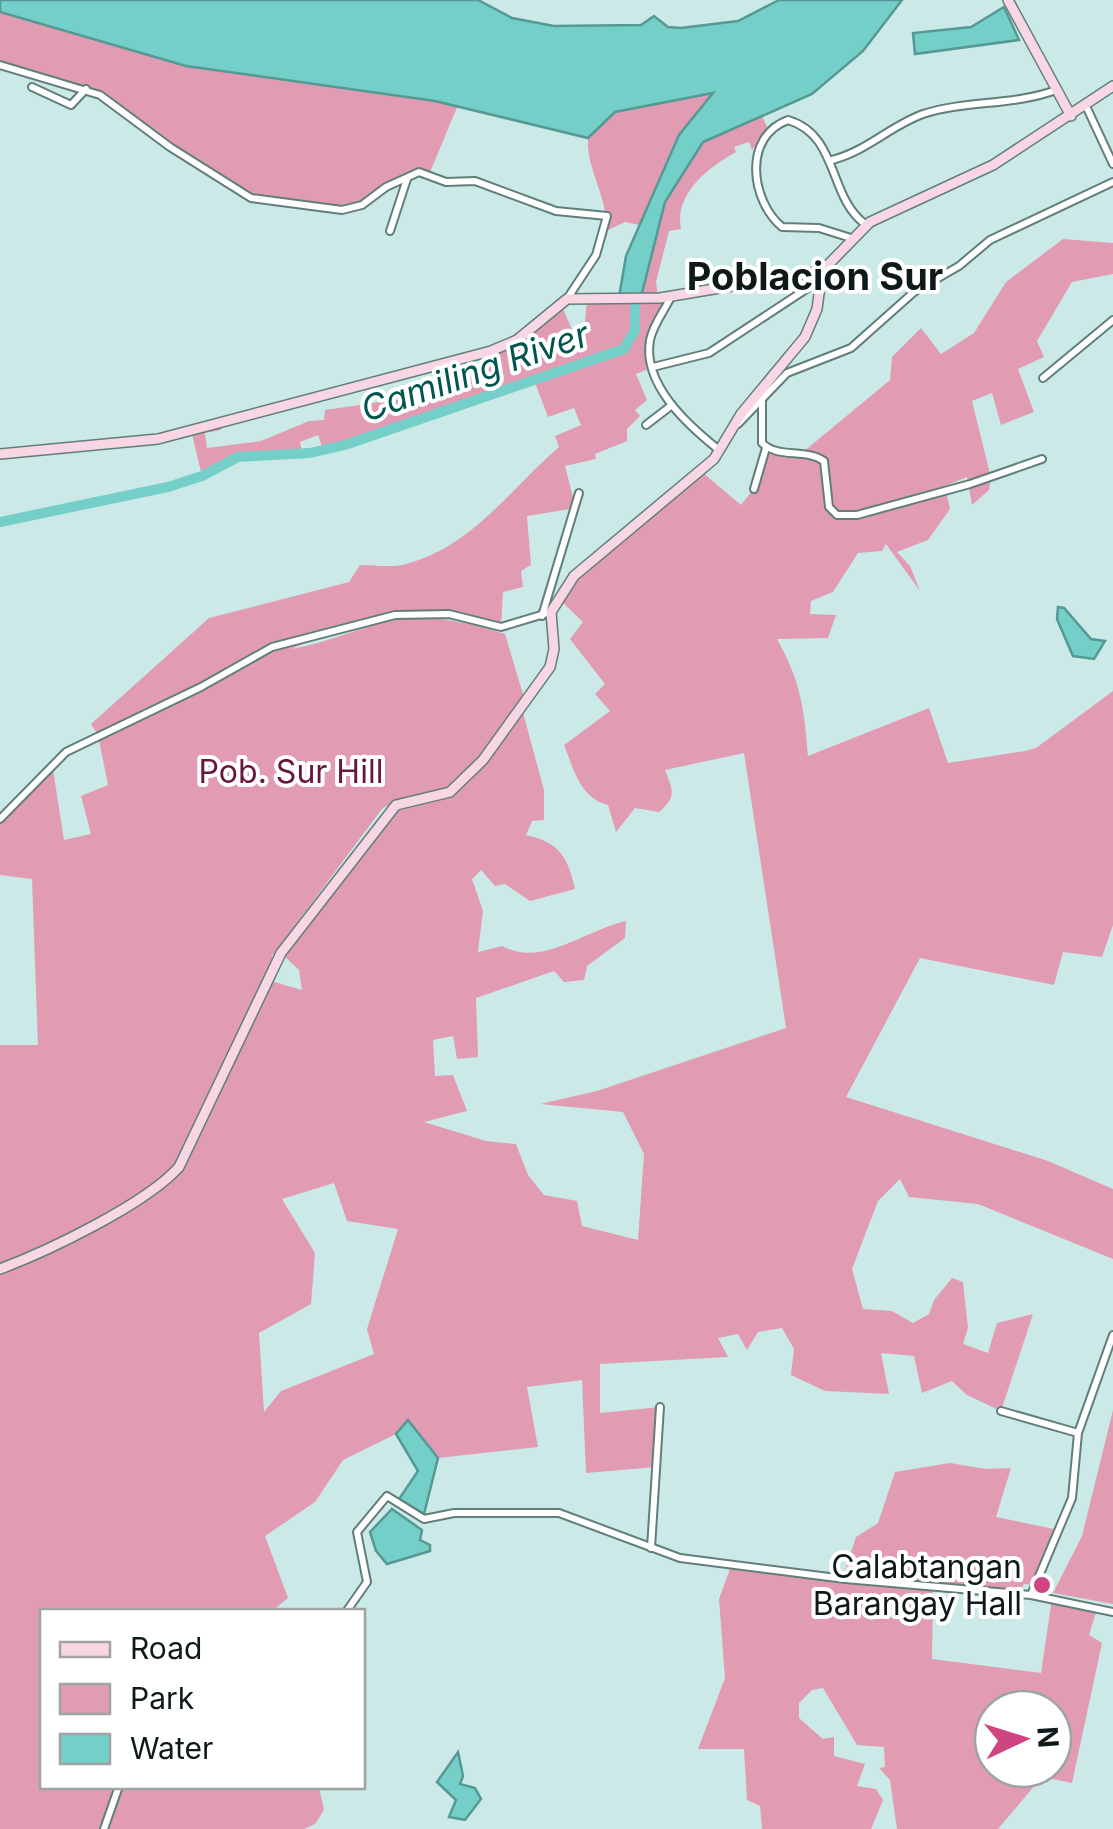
<svg xmlns="http://www.w3.org/2000/svg" width="1113" height="1829" font-family="Inter,sans-serif">
<rect width="100%" height="100%" fill="#cbeae7"/>
<!-- green -->
<g fill="#e19cb3" fill-rule="evenodd">
<path d="M0,12l232,61 226,32 -30,72 -9,-4 -77,37 -91,-12 -71,-45 -80,-58 -100,-30z"/>
<path d="M714,92l-35,43 -40,90 -14,-3 -19,9c3,-34 -20,-60 -18,-93l27,-26z"/>
<path d="M762,116l6,13 -16,21 -3,-8 -15,5 2,5c-27,15 -62,41 -55,77l-12,2 -13,51 2,15 13,-1 -21,45 3,26 -17,7 11,26 -12,10 5,6 -13,13v12l-32,13 1,5 -31,7 8,31 -3,12 -43,7 4,49 -10,6 2,16 -20,5 -2,35c-74,-22 -139,-10 -210,22 31,-5 60,-18 90,-26 41,-11 84,-2 124,11l20,67c-24,29 -48,72 -83,90 -20,10 -37,2 -60,18l-110,147 2,10 -7,14 35,10 -3,-20 -18,-17 117,-149c66,-10 84,-46 124,-95l22,81v30l-12,1 -6,14c33,7 42,22 49,54l-45,12 -25,-17 -10,2 -14,-16 -9,9 11,32 -5,41 24,-6c40,22 83,-16 124,-25l-1,17 -38,28 -3,14 -20,2 -10,-11 -78,27 2,59 -21,2 -4,-23 -20,4 2,36 18,-1 14,36 -43,11 62,19 30,3 12,31 16,20 33,6 5,25 56,14 6,-86 -21,-42 -83,-8 57,-13 189,-63 -42,-275 -79,17c8,20 12,27 -6,42l-24,-4 -19,24 -8,-27c-28,-7 -34,-35 -44,-60l46,-34 -15,-17 10,-10 -35,-45 13,-17 -26,-25 18,-22 127,-103 39,33 14,-18 11,-39 37,4 87,-72 2,-23 29,-29 20,26 33,-21 32,-51 57,-43 50,4v31l-41,8 -35,59 7,16 -26,12 16,43 -33,13 -9,-32 -20,8 19,77 -2,12 -17,15 -5,-28 -22,9 5,23 -22,31 -31,12 13,14 10,25 -34,-47 -4,7 -24,2 -25,39 -22,9 -1,13 26,1 -8,23 -51,1c24,43 27,69 31,117l121,-48 19,55 77,-12 11,-3 77,-57v234l-11,32 -39,-5 -9,33 -134,-27 -74,139 202,64 65,28v70l-135,-55 -69,-7 -9,-18 -22,22 -26,68 11,40 29,2 21,12 16,-9 5,-14 18,-22 11,4 5,46 -5,16 25,9 9,-30 36,-9 -32,97 -34,-16 -15,-14 -30,12 -8,-37 -33,-3 8,41 -64,-3 -34,-16 3,-26 -12,-21 -24,4 -11,18 -9,-16 -20,4 10,19 -128,7v49l60,-6 -4,60 -70,6 -4,-93 -55,7 11,60 -100,11 -30,-38 -12,14 -53,26 -28,42 -50,34 23,62 -16,13 -230,1v174l277,1 5,23 -9,14 -11,5h-304v-784h38l-6,-166 -32,-4v-56l52,-56 12,77 27,-6 -10,-38 27,-11 -10,-50 -7,-11 118,-106 140,-36 11,-17c14,0 33,3 46,-1 67,-18 103,-74 153,-117l-4,-11 26,-11 -7,-17 -26,9 -14,-37 -189,65 -22,5 -5,-15 -18,7 2,11 -64,4 -36,19 -11,-46 32,-8 -2,8 -16,3 2,15 54,-7 48,-20 15,-1 1,-10 76,-11 2,-14 43,-5 4,14h8l-1,-16 32,-3 -5,-23 21,-5 56,-43 16,37 6,3 4,-44 54,-1 24,-97 38,-60zM334,1183l13,38 51,8 -31,100 7,25 -93,37 -17,21 -5,-79 52,-29 4,-51 -33,-54z"/>
<path d="M1113,1410v194l-60,-11 29,-57z"/>
<path d="M950,1463l36,6 25,-1 -15,49 63,13 -23,55 -12,-1 -5,8 -86,-6 -1,73 109,14 11,-74 45,10 -8,26 13,8 -30,140 -30,-6 -44,52h-101l-7,-49 -11,-12 6,-1 -1,-20 -27,-2 -34,-57 -11,2 -13,13v15l24,21 11,-2v19l31,8 -8,22 19,3 7,11 -12,29h-109l-2,-23 -13,-6 -3,-51h-46l27,-71 -6,-79 12,-33 111,13 14,-42 22,-14 17,-51zM993,1709h60v60h-60z"/>
</g>
<!-- water -->
<g fill="#74cfc8" stroke="#559994" stroke-width="2.5">
<path d="M0,0h478l34,18 42,8 87,-1 13,-9 14,11 13,1 57,-7 41,-21h123l-39,51 -51,43 -109,48 -38,60 -24,95h-22l7,-41 53,-121 34,-42 -98,19 -27,26 -153,-37 -249,-35 -186,-54z"/>
<path d="M1004,7l15,33 -104,14 -2,-21 58,-6z"/>
<path d="M1058,607l6,1 27,31 14,2 -11,18 -21,-3 -16,-37z"/>
<path d="M408,1420l30,38 -14,56 -25,-15 19,-28 -22,-37z"/>
<path d="M392,1509l30,21 -2,10 10,5v6l-43,13 -11,-13 -6,-19z"/>
<path d="M458,1752l5,24 -3,8 15,4 6,11 -16,21 -16,-3 7,-17 -19,-18z"/>
</g>
<g fill="none" stroke-linecap="round" stroke-linejoin="round">
<!-- river -->
<path stroke="#74cfc8" stroke-width="10" d="M0,522l168,-35 34,-11 36,-19 72,-4 35,-8 279,-96 11,-19v-41"/>
<defs>
<g id="street">
<path d="M0,65l100,30 70,52 81,51 91,12 20,-5 24,-18 33,-15 27,10 29,-1 81,30 51,5 -11,39 -29,44"/>
<path d="M32,87l39,18 15,-16"/>
<path d="M1086,106l27,58"/>
<path d="M832,160c35,-9 58,-34 91,-46 43,-14 90,-8 133,-24"/>
<path d="M390,231l17,-52"/>
<path d="M851,238l-32,-10 -37,-1c-31,-26 -40,-90 6,-107 51,15 40,77 77,104"/>
<path d="M671,297c-7,14 -18,28 -21,43 -8,45 39,86 69,110"/>
<path d="M653,367l56,-14 111,-73"/>
<path d="M1043,378l70,-58"/>
<path d="M762,400v43c16,16 43,5 62,18l5,46 8,8h20l113,-31 72,-25"/>
<path d="M738,424l49,-51 64,-25 63,-56 45,-26 31,-26 123,-58"/>
<path d="M646,425l26,-20"/>
<path d="M754,489l12,-41"/>
<path d="M542,616l37,-123"/>
<path d="M0,819l66,-67 135,-65 71,-40 123,-32 54,-1 52,13 50,-15"/>
<path d="M1001,1411l77,22"/>
<path d="M651,1548l9,-141"/>
<path d="M1031,1595l41,-97 6,-65 35,-98"/>
<path d="M346,1612l21,-30 -10,-50 30,-36 37,23 30,-6h105l121,45 165,21 186,16 82,17"/>
<path d="M104,1829l15,-43"/>
</g>
<g id="secondary">
<path d="M1008,0l63,116"/>
<path d="M0,454l158,-15 333,-88 26,-11 50,-41 93,-1 162,-27"/>
<path d="M0,1269c48,-18 146,-65 179,-102l102,-214 115,-148 54,-13 33,-32 67,-93 4,-18 -3,-37 23,-36 140,-117 27,-45 64,-77 12,-28 5,-38 48,-49 123,-57 120,-79"/>
</g>
</defs>
<!-- street casing -->
<use href="#street" stroke="#617e7b" stroke-width="10"/>
<!-- secondary casing -->
<use href="#secondary" stroke="#617e7b" stroke-width="12"/>
<!-- street -->
<use href="#street" stroke="#fff" stroke-width="6"/>
<!-- secondary -->
<use href="#secondary" stroke="#f8d6e3" stroke-width="9"/>
</g>
<!-- markers -->
<circle fill="#ce4581" stroke="#fff" stroke-width="4" cx="1042" cy="1585" r="10"/>
<g text-anchor="middle" stroke-width="8" stroke-linejoin="round" paint-order="stroke">
<!-- park labels -->
<g font-size="32" fill="#67163c" stroke="#fff">
<text x="291" y="783">Pob. Sur Hill</text>
</g>
<!-- poi labels -->
<g font-size="32" fill="#0e1a19" stroke="#fff" text-anchor="end">
<text x="1022" y="1578">Calabtangan<tspan x="1022" dy="37">Barangay Hall</tspan></text>
</g>
<!-- water labels -->
<g font-size="35" font-style="italic" fill="#005550" stroke="#fff">
<text transform="translate(475 372) rotate(-19)" y="12">Camiling River</text>
</g>
<!-- quarter labels -->
<g font-size="38" font-weight="bold" fill="#0e1a19" stroke="#fff">
<text x="815" y="290">Poblacion Sur</text>
</g>
</g>
<!-- legend -->
<rect x="40" y="1609" width="325" height="180" fill="#ffffff" stroke="#9fa3a3" stroke-width="2.5"/>
<rect x="60" y="1642" width="50" height="15" fill="#f8d6e3" stroke="#9fa3a3" stroke-width="2.5"/>
<text x="130" y="1659" font-size="30" fill="#0e1a19">Road</text>
<rect x="60" y="1684" width="50" height="30" fill="#e19cb3" stroke="#9fa3a3" stroke-width="2.5"/>
<text x="130" y="1709" font-size="30" fill="#0e1a19">Park</text>
<rect x="60" y="1734" width="50" height="30" fill="#74cfc8" stroke="#9fa3a3" stroke-width="2.5"/>
<text x="130" y="1759" font-size="30" fill="#0e1a19">Water</text>
<!-- north arrow -->
<g transform="translate(1023 1739) rotate(86)"><circle r="48" fill="#ffffff" stroke="#9fa3a3" stroke-width="2.5"/>
<path d="M0-8L18 38L0 25L-18 38Z" fill="#ce4581"/>
<text y="-15" font-size="28" font-weight="bold" text-anchor="middle" fill="#0e1a19">N</text>
</g>
</svg>
